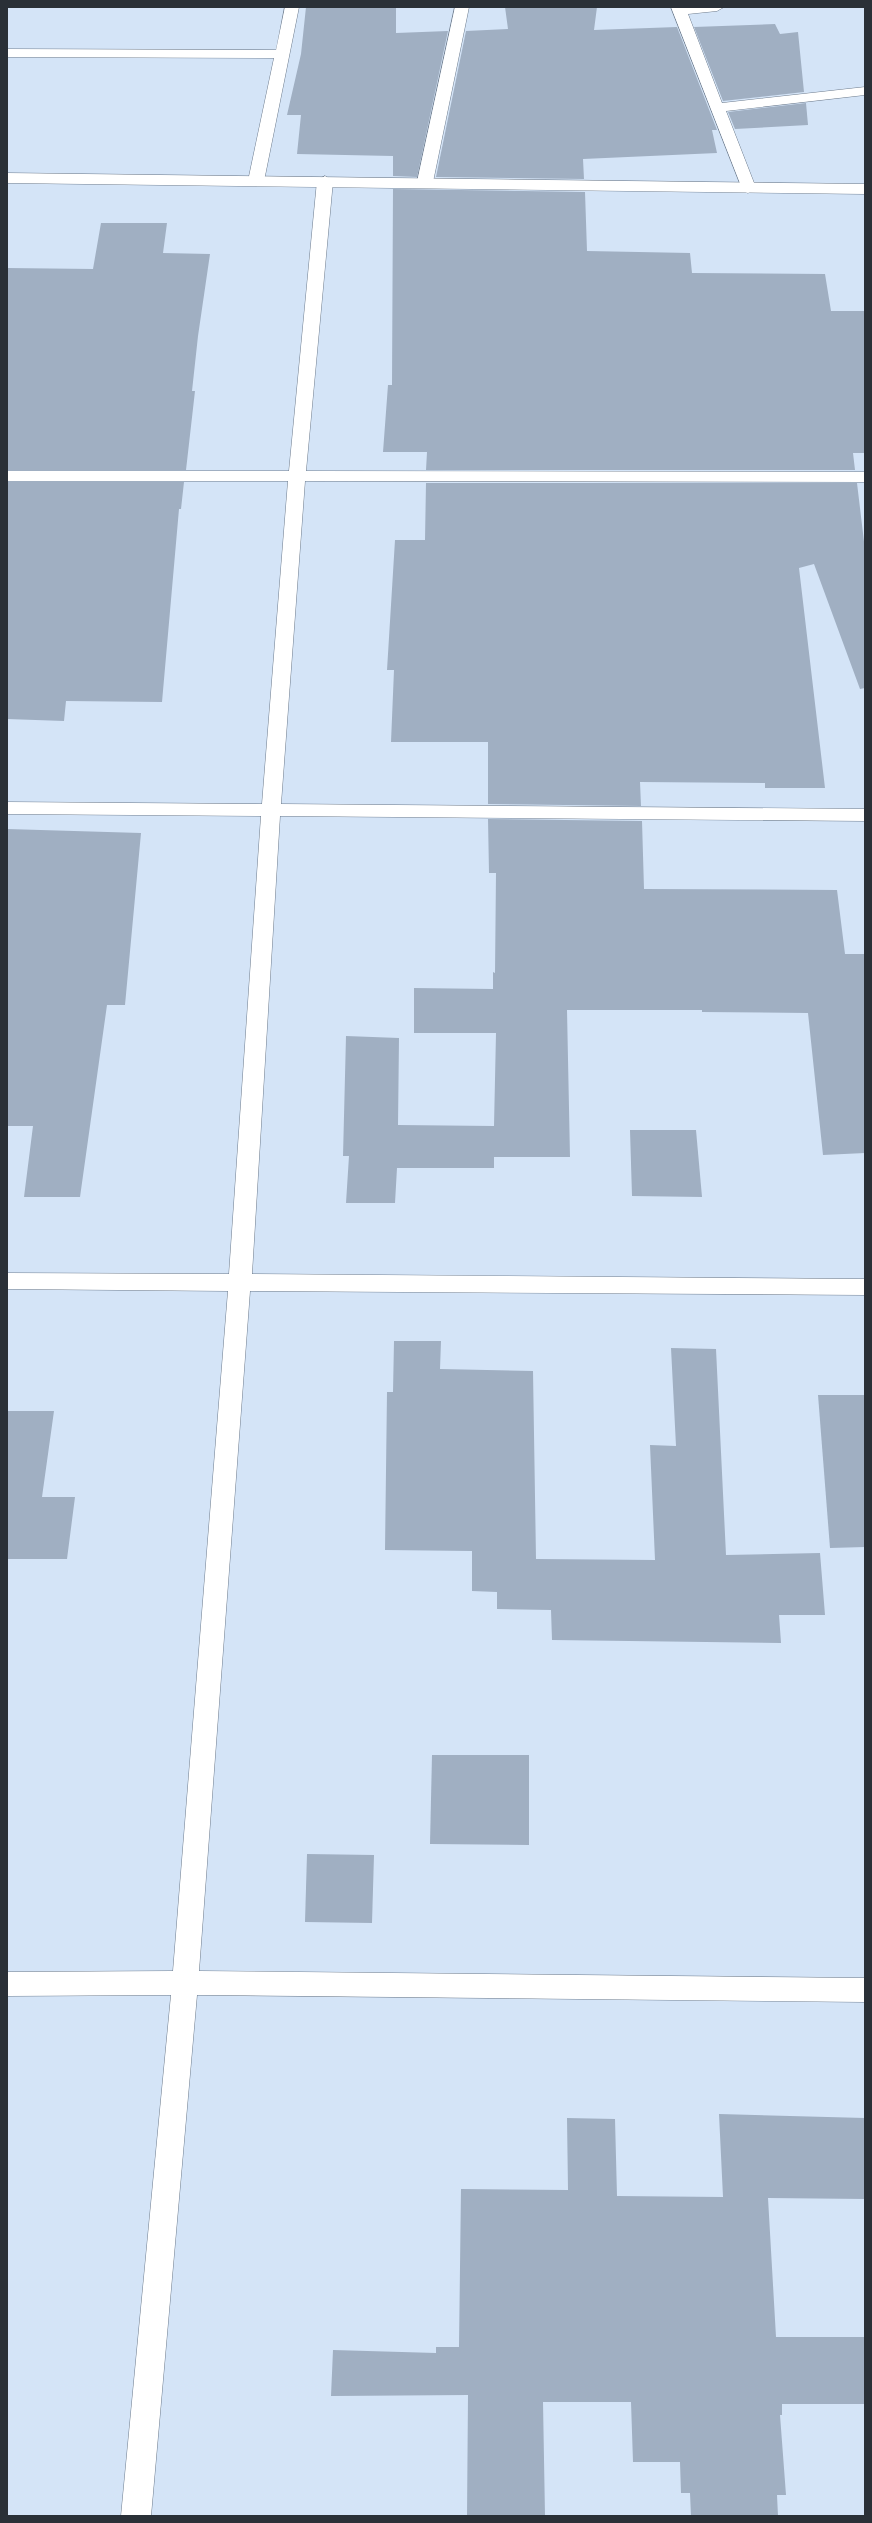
<svg xmlns="http://www.w3.org/2000/svg" width="872" height="2523" font-family="'Noto Serif',serif">
<rect width="100%" height="100%" fill="#d4e4f7"/>
<!-- building -->
<g fill="#a0afc2">
<path d="M306,7h90v26l52,-2 -31,146 -24,-1v-20l-96,-2 4,-39h-14l14,-61z"/>
<path d="M505,7h92l-3,23 83,-3 40,103h-5l5,23 -134,6 1,20 -148,-2 30,-146 42,-2z"/>
<path d="M775,24l5,10 18,-2 6,60 -81,9 -29,-74z"/>
<path d="M806,103l2,22 -73,4 -7,-17z"/>
<path d="M393,189l192,3 2,59 103,2 2,20 133,1 6,37h34v142h-12l2,17h-429l1,-18h-44l5,-67h4z"/>
<path d="M101,223h66l-4,30 47,1 -12,82 -6,55h3l-9,79h-179v-202l86,1z"/>
<path d="M7,482h177l-3,27h-2l-17,193 -96,-1 -2,20 -57,-2z"/>
<path d="M426,483h431l8,67v138l-5,1 -46,-125 -15,4 26,220h-60v-5l-125,-1 1,24 -153,-2v-62h-97l3,-72h-7l8,-130h30z"/>
<path d="M488,819l154,2 2,68 193,1 8,64h20v199l-42,2 -15,-142 -106,-1v-2h-135l3,147h-76v11h-97l-2,35h-49l3,-47h-6l3,-120 53,2 -1,87 96,1 2,-93h-82v-45l79,1v-17l2,1 1,-100h-7z"/>
<path d="M7,829l134,4 -16,172h-18l-27,192h-56l9,-71h-26z"/>
<path d="M630,1130h66l6,67 -70,-1z"/>
<path d="M394,1341h47l-1,28 93,2 3,188 119,1 -5,-115 26,1 -5,-98 45,1 10,206 94,-2 5,62h-46l2,28 -229,-3 -1,-30 -54,-1v-17l-25,-1v-40l-87,-1 2,-158h6z"/>
<path d="M818,1395h47v152l-35,1z"/>
<path d="M7,1411h47l-12,86h33l-8,62h-60z"/>
<path d="M432,1755h97v90l-99,-1z"/>
<path d="M307,1854l67,1 -2,68 -67,-1z"/>
<path d="M719,2114l146,4v81l-97,-1 8,139h89v67h-83v11h-2l6,80h-9l1,21h-87l-1,-23h-9l-1,-31h-47l-2,-60h-88l2,114h-78l1,-121 -137,1 2,-46 103,3v-6h23l2,-158 107,1 -1,-72 48,1 2,77 106,1z"/>
</g>
<g fill="none" stroke-linecap="round" stroke-linejoin="round">
<defs>
<g id="minor">
<path d="M285,7h14l-35,174 -8,5 -8,-5 26,-123 -267,-1v-8l269,1z"/>
<path d="M455,7h14l-36,175 -8,5 -8,-5z"/>
<path d="M671,7h53l-7,4 -29,3 34,89 143,-16v8l-139,16 30,77 -8,5 -5,-2z"/>
<path d="M325,176l8,5 -27,290 559,1v10l-560,-1 -24,323 584,5v12l-585,-5 -28,458 613,5v16l-615,-4 -51,680 666,7v24l-668,-7 -46,521h-30l50,-521 -164,1v-24l166,-1 55,-680 -221,-2v-16l222,1 32,-458 -254,-2v-12l255,2 26,-323h-281v-10h282l28,-290z"/>
</g>
<path id="tertiary" d="M7,173l858,11v10l-858,-11z"/>
</defs>
<!-- minor casing -->
<use href="#minor" stroke="#6d7b8c" stroke-width="1"/>
<!-- tertiary casing -->
<use href="#tertiary" stroke="#6d7b8c" stroke-width="1"/>
<!-- minor -->
<use href="#minor" fill="#fff" fill-rule="evenodd"/>
<!-- tertiary -->
<use href="#tertiary" fill="#fff" fill-rule="evenodd"/>
</g>
<!-- border -->
<rect width="872" height="2523" fill="none" stroke="#2a3037" stroke-width="16"/>
</svg>
